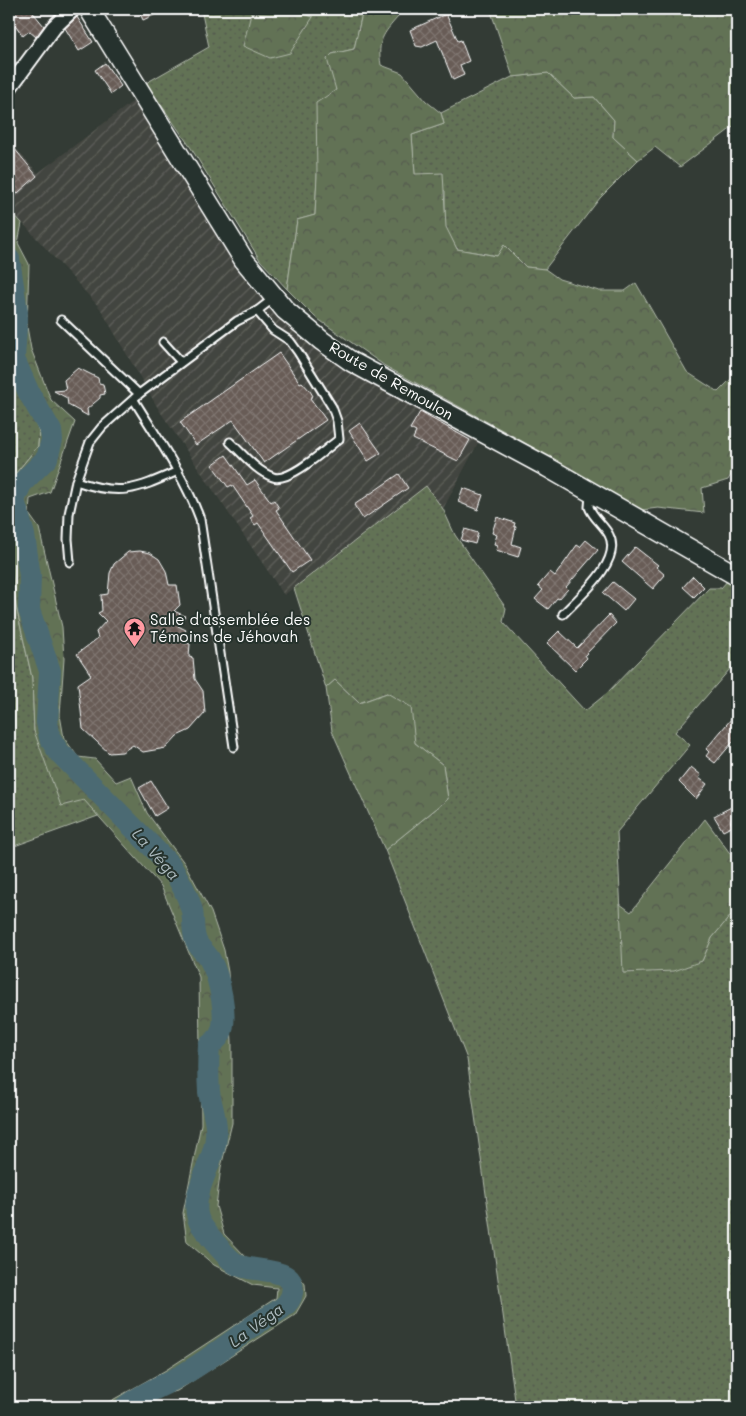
<svg xmlns="http://www.w3.org/2000/svg" width="746" height="1416" font-family="Mali,sans-serif">
<defs>
<pattern id="industrial-furrows" width="10" height="10" patternUnits="userSpaceOnUse" patternTransform="scale(1.25)"><rect width="10" height="10" fill="#43453f"/><path d="M-1 1l2-2M0 10L10 0M9 11l2-2" fill="none" stroke="#5f615c"/></pattern>
<pattern id="grass-dots" width="8" height="8" patternUnits="userSpaceOnUse" patternTransform="scale(1.25)"><rect width="8" height="8" fill="#627254"/><path d="M2 2h.1M6 6h.1" fill="none" stroke="#555b4f" stroke-width="1.8" stroke-linecap="round"/></pattern>
<pattern id="forest-crowns" width="20" height="18" patternUnits="userSpaceOnUse" patternTransform="scale(1.25)"><rect width="20" height="18" fill="#627254"/><path d="M2 6a3 3 0 1 1 6 0M12 15a3 3 0 1 1 6 0" fill="none" stroke="#555b4f"/></pattern>
<pattern id="building-cross-hatch" width="8" height="8" patternUnits="userSpaceOnUse" patternTransform="scale(1.25)"><rect width="8" height="8" fill="#675b56"/><path d="M0 0l8 8M0 8l8-8" fill="none" stroke="#7e746f"/></pattern>
</defs>
<rect width="100%" height="100%" fill="#333b35"/>
<filter id="ink" filterUnits="userSpaceOnUse"><feTurbulence type="fractalNoise" baseFrequency=".02" numOctaves="2"/><feDisplacementMap in="SourceGraphic" scale="10" xChannelSelector="R" yChannelSelector="G"/><feConvolveMatrix kernelMatrix="1 2 1 2 8 2 1 2 1" color-interpolation-filters="sRGB"/></filter>
<g filter="url(#ink)">
<!-- industrial -->
<path fill="url(#industrial-furrows)" d="M136,99l113,184 22,28 51,43 28,17 130,68 -37,70 -17,-23 -142,109 -125,-185 -59,-102 -91,-100v-67l29,32z"/>
<!-- grass -->
<g fill="url(#grass-dots)" stroke="#b0b8aa">
<path d="M201,9h50v5l62,3 -25,-8h75l-9,40 -22,5 4,36 -19,85 -2,40 -18,5 -10,69 -27,-29 -69,-112 -45,-65 63,-36z"/>
<path d="M548,73l26,25 20,-1 20,23 -1,17 25,23 -38,38 -55,71 -19,-2 -22,-22 -6,11 -41,-7 -12,-22v-36l-30,-16 -3,-40 32,-11 -3,-11 71,-36z"/>
<path d="M9,362l30,70 -1,14 -22,27 -7,24z"/>
<path d="M426,486l17,23 12,26 51,73 -3,14 82,89 21,-17 103,-106h12l7,-8 9,5v76l-62,71 15,13 -73,87 7,141 78,-12 10,-23 25,-30v499h-221l-49,-348 -82,-209 63,-51 -5,-34 -28,-22 -28,-50 -28,10 -24,-23 -9,8 -32,-100z"/>
<path d="M9,512l7,94 16,72 2,53 64,85 -89,32z"/>
</g>
<!-- forest -->
<g fill="url(#forest-crowns)" stroke="#b0b8aa">
<path d="M288,9l25,8 -23,36 -20,5 -27,-12 8,-32z"/>
<path d="M363,9h31l4,8c-15,17 -21,24 -17,48l21,8 24,28 15,12 3,11 -32,11 3,39 28,-1 3,54 11,22 40,7 7,-11 22,22 19,2 14,10 40,12h26l11,-8 51,89 31,20 19,-19v92l-9,15 -26,8 2,25 -46,-5 -16,2 -10,-4 -119,-70 -128,-70 -70,-49 -28,-28 10,-69 18,-5 2,-40 -1,-72 20,-13 -9,-31 5,-5 22,-5z"/>
<path d="M490,9h247v115l-57,43 -25,-20 -17,13 -25,-23 1,-17 -20,-23 -20,1 -26,-25 -35,4z"/>
<path d="M9,211h2l11,12 -4,20 11,21 -2,63 4,22 20,51 24,22 -25,70 -20,7 -1,15 10,14 23,99 2,32 -4,56 4,23 14,19 17,2 21,23 15,-6 16,37 38,51 26,48 13,38 4,22 4,70v81l-11,44 -5,39 8,28 22,23 50,15 9,12 1,12 -11,19 -118,76 -12,3 -22,13h-43l66,-37 110,-72 1,-10 -24,-3 -39,-20 -27,-23 -4,-29 18,-89 -2,-147 -38,-91 -77,-86 -23,6 -27,-75 -2,-53 -16,-72 -5,-44 -2,-65 7,-24 22,-27 1,-14 -30,-70z"/>
<path d="M335,680l24,23 28,-10 24,14 4,36 28,22 5,34 -63,51 -53,-119 -6,-43z"/>
<path d="M705,819l32,44v45l-25,30 -10,23 -28,10 -51,2 -3,-69 11,8z"/>
</g>
<g fill="none" stroke-linecap="round" stroke-linejoin="round">
<!-- river -->
<path stroke="#4c6b73" stroke-width="22" d="M9,259l8,53 -3,47 15,34 22,38 1,9 -5,18 -26,26 -7,16 10,35 6,41 -1,34 21,61 -3,51 3,16 8,13 112,114c9,15 18,29 22,46 2,10 0,20 4,30 3,7 10,12 14,19 9,16 19,58 10,75 -2,4 -8,8 -11,11 -1,15 -1,30 0,46 3,18 10,33 6,52 -4,24 -30,59 -13,82 7,10 26,34 36,39 15,8 64,0 53,32 -6,14 -24,19 -35,27 -24,17 -46,35 -72,50 -19,11 -42,19 -59,33"/>
</g>
<!-- building -->
<g fill="url(#building-cross-hatch)" stroke="#fff">
<path d="M9,9h21l14,17 -8,11 -7,-6 -6,5 -14,-20z"/>
<path d="M138,9h29l-24,11z"/>
<path d="M446,14l12,27 3,-1 8,21 -9,4 4,10 -11,5 -16,-40 -15,7 -6,-1 -6,-16z"/>
<path d="M77,17l16,25 -14,9 -14,-23z"/>
<path d="M105,63l16,23 -10,8 -16,-24z"/>
<path d="M9,142l28,34 -28,25z"/>
<path d="M279,353l21,30 2,-1 8,9 3,5 -3,2 16,22 -62,43 -31,-43 -37,25 -16,-23z"/>
<path d="M78,368l20,10 1,5 4,1 2,10 -5,1v3l-13,11 1,7 -20,-11 -1,-7 -13,-7 12,-1 -2,-10z"/>
<path d="M420,412l50,28 -12,21 -45,-22 3,-7 -6,-3z"/>
<path d="M360,423l21,30 -13,8 -19,-30z"/>
<path d="M226,455l21,30 8,-5 16,22 3,-2 5,8 -3,2 34,50 -18,12 -34,-49 -3,2 -5,-7 3,-2 -21,-31 -4,2 -16,-22z"/>
<path d="M399,474l9,14 -45,31 -9,-14z"/>
<path d="M463,488l20,7 -5,15 -20,-8z"/>
<path d="M497,517l18,6 -1,3 2,1 -4,17 9,3 -3,10 -22,-7 2,-5 -4,-1 3,-9 -5,-2z"/>
<path d="M465,529l13,4 -3,11 -14,-4z"/>
<path d="M586,540l12,10 -32,37 2,2 -9,10 -2,-1 -9,11 -13,-10 8,-9 -5,-4 12,-14 5,4 22,-31 3,2z"/>
<path d="M635,547l23,18 -2,2 9,8 -12,14 -31,-27z"/>
<path d="M140,551l10,2 9,6 7,12 3,14h8l3,20 -6,6 11,5 -7,10 8,4 -7,11 11,3 -1,13 4,1 2,21 8,12 2,22 -15,17 -13,6 -11,12 -23,4 -10,-7 -11,7 -13,1 -26,-24 -5,-45 13,-9 -14,-21 21,-16 -2,-6 10,-11 -8,-8 4,-2 -1,-16 7,-1 2,-21 4,-9 14,-12z"/>
<path d="M693,576l11,11 -10,10 -11,-10z"/>
<path d="M613,582l21,17 -10,12 -21,-18z"/>
<path d="M609,615l7,8 -31,32 2,3 -12,12 -28,-27 12,-12 18,17z"/>
<path d="M737,712v25l-22,26 -9,-7 3,-4 -3,-3z"/>
<path d="M691,767l10,8 -2,3 8,6 -11,15 -17,-17z"/>
<path d="M151,781l17,27 -13,8 -16,-28z"/>
<path d="M737,804v13l-4,1 -2,4 2,4 -10,5 -9,-15z"/>
</g>
<g fill="none" stroke-linecap="round" stroke-linejoin="round">
<defs>
<g id="service">
<path d="M61,320l78,74"/>
<path d="M163,342l18,20"/>
<path d="M134,400c24,39 50,76 66,119l34,228"/>
<path d="M230,442c13,12 26,29 43,35 16,6 53,-28 66,-38l-2,-18 -5,-14 -34,-55 -8,-11 -17,-11 -16,-19"/>
<path d="M76,481c45,16 61,8 102,-10"/>
<path d="M70,562l-2,-23 1,-25 7,-33 14,-39 12,-15 37,-33 98,-73 20,-10 17,-13"/>
<path d="M563,614c16,-17 60,-53 46,-79 -5,-10 -16,-17 -20,-28l1,-12"/>
<path d="M736,822h1"/>
</g>
<path id="minor" d="M9,88l45,-61 19,-18"/>
<path id="secondary" d="M89,9l155,251 41,50 37,31 30,21 195,105 190,109"/>
</defs>
<!-- service casing -->
<use href="#service" stroke="#fff" stroke-width="11"/>
<!-- minor casing -->
<use href="#minor" stroke="#fff" stroke-width="18"/>
<!-- secondary casing -->
<use href="#secondary" stroke="#fff" stroke-width="22"/>
<!-- service -->
<use href="#service" stroke="#26332d" stroke-width="7"/>
<!-- minor -->
<use href="#minor" stroke="#26332d" stroke-width="14"/>
<!-- secondary -->
<use href="#secondary" stroke="#26332d" stroke-width="19"/>
</g>
</g>
<!-- icons -->
<defs>
<symbol id="temple-pin" viewBox="-11 -11 22 30"><path d="M0 17L-7.5 6A9.5 9.5 0 1 1 7.5 6Z" fill="#ff9aa2" stroke="#26332d"/><path d="M0-6L5-2H3V0L6.5 2.5H4V6H1.5V3h-3V6H-4V2.5H-6.5L-3 0V-2H-5Z" fill="#111"/></symbol>
</defs>
<g fill-rule="evenodd">
<use href="#temple-pin" x="122" y="616" width="25" height="34"/>
</g>
<g text-anchor="middle" stroke-width="4" stroke-linejoin="round" paint-order="stroke">
<!-- street labels -->
<g font-size="15" fill="#fff" stroke="#26332d">
<text transform="translate(391 381) rotate(30)" y="5">Route de Remoulon</text>
</g>
<!-- poi labels -->
<g font-size="15" fill="#fff" stroke="#26332d" text-anchor="start">
<text x="150" y="625">Salle d'assemblée des<tspan x="150" dy="17">Témoins de Jéhovah</tspan></text>
</g>
<!-- water labels -->
<g font-size="16" font-style="italic" fill="#aebcc0" stroke="#26332d">
<text transform="translate(156 854) rotate(49)" y="6">La Véga</text>
<text transform="translate(256 1325) rotate(-36)" y="6">La Véga</text>
</g>
</g>
<!-- margin -->
<rect width="746" height="1416" fill="none" stroke="#26332d" stroke-width="30"/>
<rect x="15" y="15" width="716" height="1386" fill="none" stroke="#fff" stroke-width="2" filter="url(#ink)"/>
</svg>
